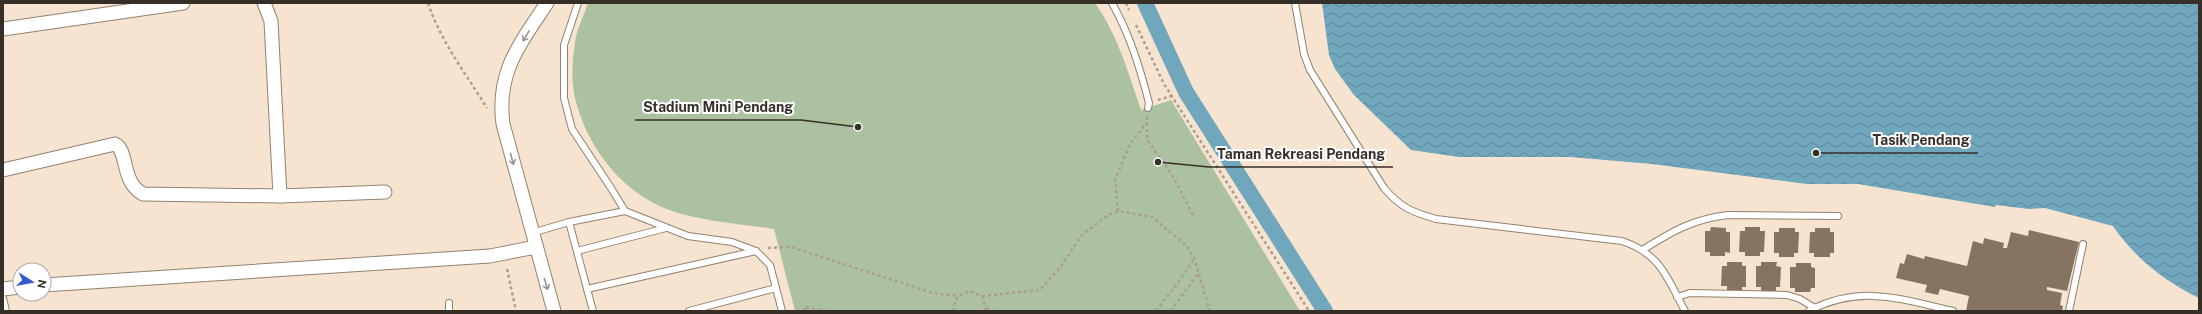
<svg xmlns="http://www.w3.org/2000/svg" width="2202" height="314" font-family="'Public Sans',sans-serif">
<defs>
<pattern id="water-waves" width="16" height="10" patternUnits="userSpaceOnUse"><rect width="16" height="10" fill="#70a7bc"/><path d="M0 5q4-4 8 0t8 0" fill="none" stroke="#5d8899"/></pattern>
</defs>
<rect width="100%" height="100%" fill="#f6e3d0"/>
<!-- green -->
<path fill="#acc1a0" d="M588,3h507c23,33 33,69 46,107l30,-10 129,211h-505l-21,-82c-32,-5 -75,-8 -105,-19 -48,-18 -82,-63 -94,-112 -4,-18 -3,-37 0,-55 1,-13 9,-27 13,-40z"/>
<!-- water -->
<path fill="url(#water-waves)" d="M1322,3h877v295c-34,-16 -65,-41 -86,-72l-68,-18 -16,1 -33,-4 -1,2 -137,-23h-51l-155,-20 -82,-7h-111l-48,-7 -57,-55 -19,-26 -6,-14z"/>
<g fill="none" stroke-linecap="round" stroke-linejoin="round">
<!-- canal -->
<path stroke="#70a7bc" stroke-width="16" d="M1145,3l41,89 139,219"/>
</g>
<!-- building -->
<g fill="#857462">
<path d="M1711,227l15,1v4h4v21l-5,-1v4h-15v-4h-5v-21h5z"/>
<path d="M1745,227h15v4h5l-1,21h-4v4h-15v-4h-6l1,-21h5z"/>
<path d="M1779,228h16v4h4l-1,21h-4v4h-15v-4h-5v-21h5z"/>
<path d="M1815,228h15v4h4v21h-4v4h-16v-4h-5l1,-21h5z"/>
<path d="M2029,230l50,12 -12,49 -20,-4v3l15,3 -2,12 3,1 -1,5h-96l3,-15 -29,-7 -2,6 -13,-3 2,-7 -31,-7 4,-15 4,1 3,-10 17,5 1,-3 42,10 6,-25 10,3 1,-6 20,5 -1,5h4l4,-16 17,4z"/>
<path d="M1727,262h15v4h4v21h-4v4h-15v-5h-6l1,-20h5z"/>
<path d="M1761,262h16l-1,4 5,1 -1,20h-4v4h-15v-4h-5v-21h5z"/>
<path d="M1796,263h15v4l4,1v20h-4l-1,4h-15v-4h-5v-21h6z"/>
</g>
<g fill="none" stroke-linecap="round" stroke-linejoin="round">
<defs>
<g id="service">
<path d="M578,3l-14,42v53l8,31 39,59 14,23"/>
<path d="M1112,3c18,32 28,65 37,100l-1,5"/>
<path d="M1295,3l9,51 6,16 74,118c17,20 28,24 52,31l186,22c39,13 45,37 63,70"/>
<path d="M569,222l24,89"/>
<path d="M532,233l37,-11 56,-11 63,25 44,6 24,9 14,14 12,46"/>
<path d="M1644,249c29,-18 49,-30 84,-34l110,1"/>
<path d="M577,251l89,-23"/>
<path d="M587,289l169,-38"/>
<path d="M1677,297l13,-4 97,2 13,4 15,9"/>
<path d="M3,298l3,13"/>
<path d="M449,303v8"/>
<path d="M689,311l87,-23"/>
<path d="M1809,311c51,-27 92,-12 144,0"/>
<path d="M2069,311l14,-67"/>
</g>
<g id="minor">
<path d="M264,3l7,18 9,175"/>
<path d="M547,3c-27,41 -51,69 -44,121l51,187"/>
<path d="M3,29l180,-26"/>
<path d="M3,170l112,-26c14,7 5,37 28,50l137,2 105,-4"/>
<path d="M44,285l446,-29 46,-9"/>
<path d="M3,289l17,-2"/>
</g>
</defs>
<!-- service casing -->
<use href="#service" stroke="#938270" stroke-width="8"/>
<!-- minor casing -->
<use href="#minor" stroke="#938270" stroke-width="15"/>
<!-- path -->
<g stroke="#ab9d8e" stroke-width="2.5" stroke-dasharray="3 3" stroke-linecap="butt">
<path d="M428,3c13,39 38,71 59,105"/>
<path d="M1126,3l3,7"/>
<path d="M1136,25l28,59 145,227"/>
<path d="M1158,100l13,-4"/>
<path d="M1147,117v23l24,33 22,42"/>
<path d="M1118,211l-3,-31 15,-36 17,-22"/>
<path d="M768,248l23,-1 142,46 25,3"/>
<path d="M507,269l9,42"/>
<path d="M982,296l58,-6 18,-20 24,-35 26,-20 10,-4 34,6 35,29 7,12 16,53"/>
<path d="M986,308l7,3"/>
<path d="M805,311l-1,-4 23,4"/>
<path d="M954,311l-1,-3 5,-12 12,-5 12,5 4,12 -1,3"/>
<path d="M1156,311l21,-27 17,-25"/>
<path d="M1171,311l28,-39"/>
</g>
<!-- service -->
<use href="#service" stroke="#fff" stroke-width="6"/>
<!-- minor -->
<use href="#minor" stroke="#fff" stroke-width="13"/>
</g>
<!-- one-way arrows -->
<defs><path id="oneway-shaft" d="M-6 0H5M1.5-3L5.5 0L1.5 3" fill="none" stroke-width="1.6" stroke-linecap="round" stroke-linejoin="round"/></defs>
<g stroke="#9a9793">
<use href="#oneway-shaft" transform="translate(526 36) rotate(122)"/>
<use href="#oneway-shaft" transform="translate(512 159) rotate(75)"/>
<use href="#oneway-shaft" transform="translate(546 284) rotate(74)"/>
</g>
<!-- callouts -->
<path fill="none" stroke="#362f27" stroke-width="1.5" d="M858 127L801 120H635M1816 153L1865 153H1978M1158 162L1209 167H1393"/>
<g fill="#362f27" stroke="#fff" stroke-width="1.5">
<circle cx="858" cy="127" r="4"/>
<circle cx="1816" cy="153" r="4"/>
<circle cx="1158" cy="162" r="4"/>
</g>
<g font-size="14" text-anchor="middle" font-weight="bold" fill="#362f27" stroke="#fff" stroke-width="4" stroke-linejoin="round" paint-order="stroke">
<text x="718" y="112">Stadium Mini Pendang</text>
<text x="1921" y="145">Tasik Pendang</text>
<text x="1301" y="159">Taman Rekreasi Pendang</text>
</g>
<!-- border -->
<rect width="2202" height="314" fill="none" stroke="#362f27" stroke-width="8"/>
<!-- north arrow -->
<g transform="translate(32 282) rotate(101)"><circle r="19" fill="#ffffff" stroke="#afaca9"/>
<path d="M0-3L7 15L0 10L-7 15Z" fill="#3958c9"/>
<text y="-6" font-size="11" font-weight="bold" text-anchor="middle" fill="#362f27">N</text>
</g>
</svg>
